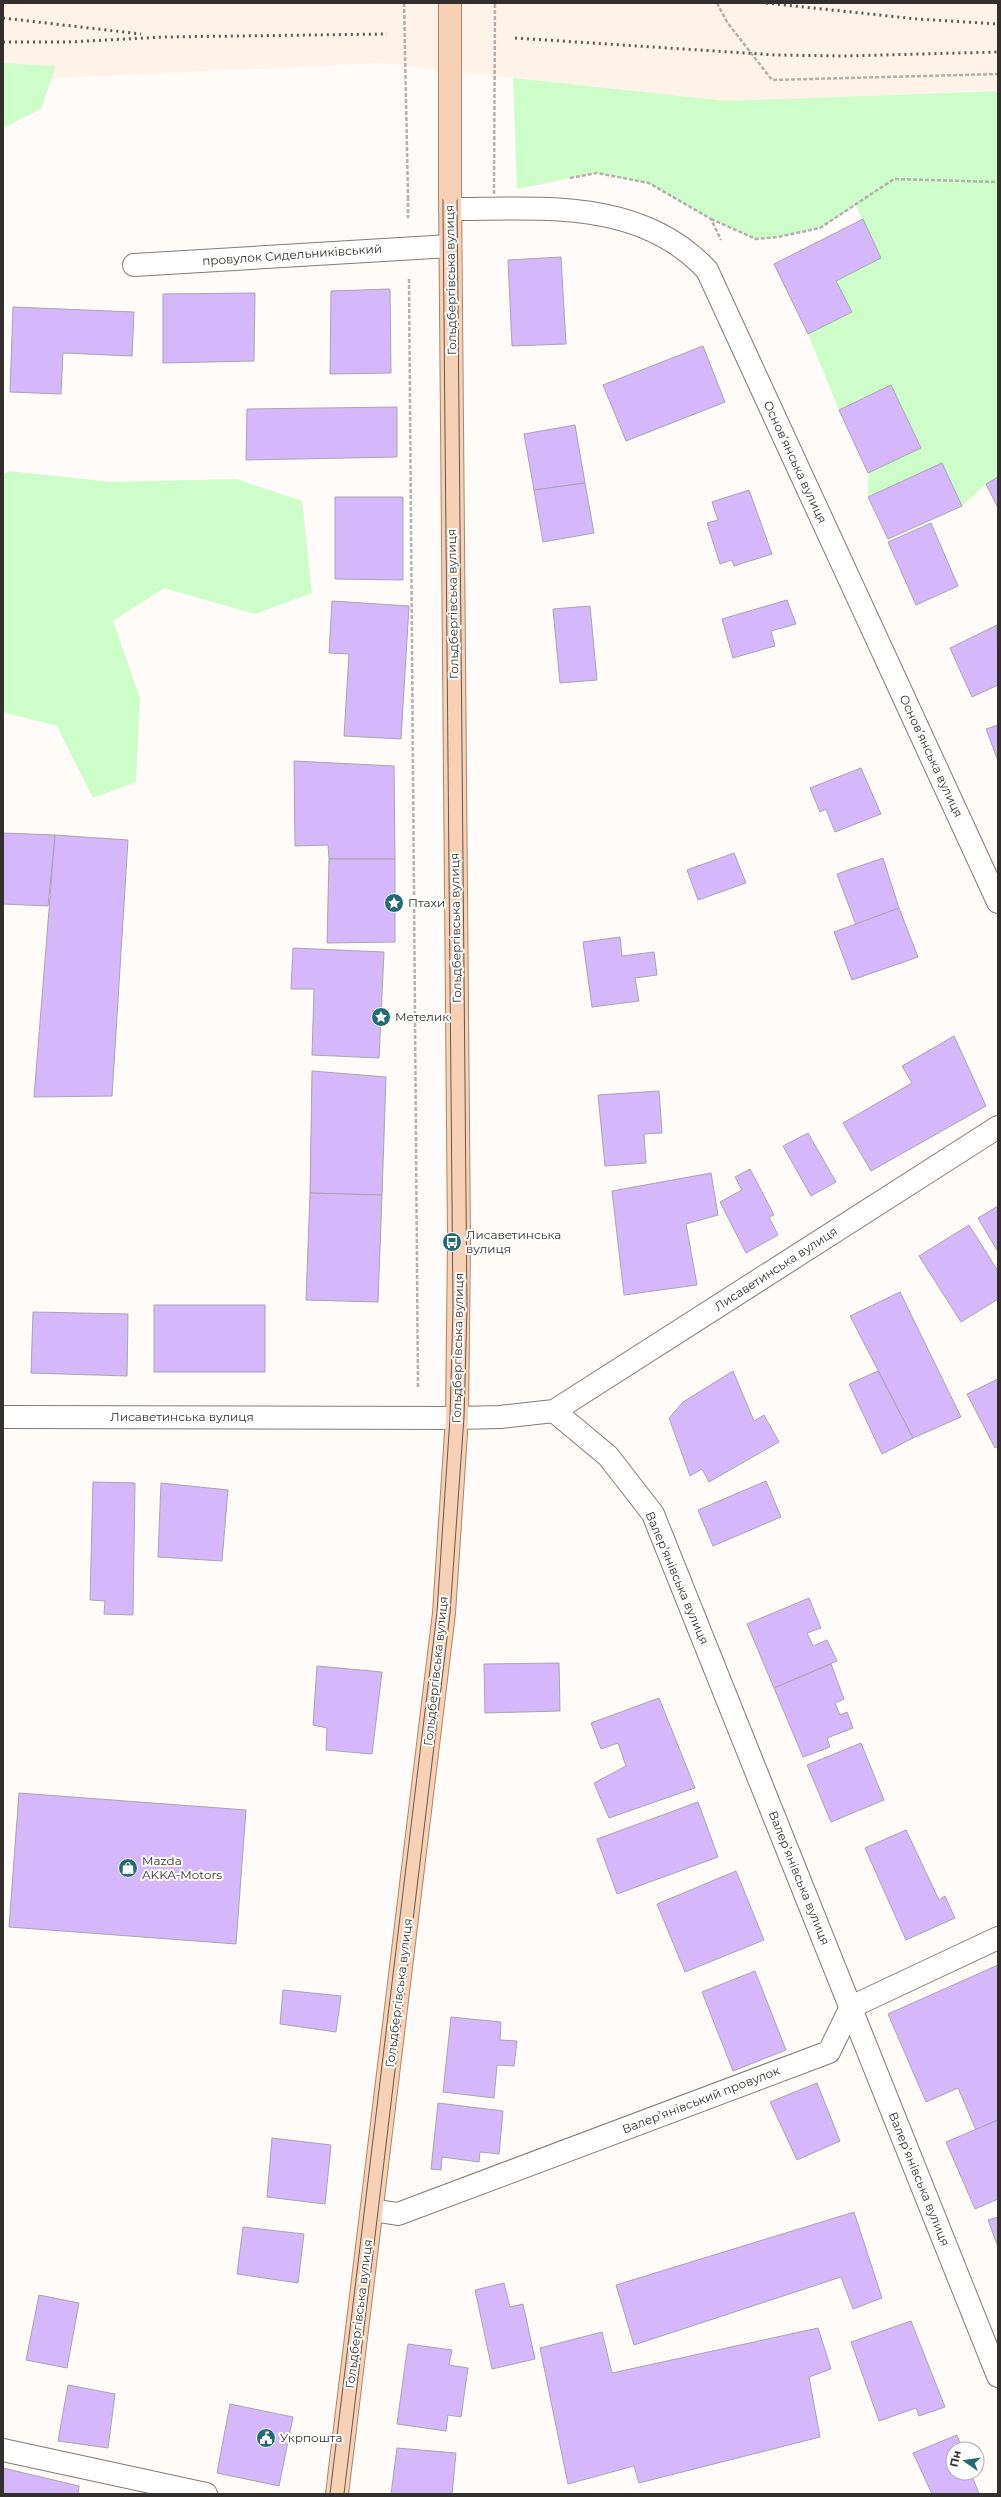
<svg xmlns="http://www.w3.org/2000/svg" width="1001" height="2497" font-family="Montserrat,sans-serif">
<rect width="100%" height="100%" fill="#fefbf8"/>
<!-- built -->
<path fill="#fff2e9" d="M3,3h995v87l-278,12 -339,-39 -323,15 -55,19z"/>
<!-- green -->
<g fill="#cdfdc8">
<path d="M3,63l53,3 -15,43 -38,19z"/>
<path d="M513,78l213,23 272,-10v386l-12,7 -24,22 -20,-43 -74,34v-24l53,-26 -30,-62 -52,25 -31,-76 43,-22 -15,-31 44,-23 -24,-53 12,-8 -48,31 -42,9 -22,2 -53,-25 -54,-31 -52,-10 -80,16z"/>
<path d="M9,471l102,11 125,-3 66,22 10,92 -57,21 -91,-26 -51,33 27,77 -4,84 -43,16 -36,-72 -54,-14v-238z"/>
</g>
<!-- building -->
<g fill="#d4b8fb" stroke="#a8a5ae">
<path d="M863,219l18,39 -45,23 16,31 -44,22 -34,-70z"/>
<path d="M561,257l5,87 -54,2 -4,-86z"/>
<path d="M390,289l1,84 -61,1 1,-83z"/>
<path d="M255,293l-1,68 -91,2v-69z"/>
<path d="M13,307l121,5 -2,44 -69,-3 -2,41 -51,-2z"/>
<path d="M703,346l22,56 -99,39 -23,-56z"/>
<path d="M891,385l30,63 -53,25 -29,-63z"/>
<path d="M397,407v50l-151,3 1,-51z"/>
<path d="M575,425l10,58 -51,7 -10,-56z"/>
<path d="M942,463l20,43 -74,33 -20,-42z"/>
<path d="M998,477v31l-12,-24z"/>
<path d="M585,483l9,50 -51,9 -9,-52z"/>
<path d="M749,490l23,64 -38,12 -2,-6 -12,4 -13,-41 11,-3 -6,-18z"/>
<path d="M335,497h68v83l-68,-1z"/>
<path d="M931,523l27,63 -42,19 -28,-63z"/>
<path d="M787,600l9,24 -25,7 4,15 -42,12 -11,-39z"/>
<path d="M332,601l77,5 -8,133 -57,-3 5,-82 -20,-1z"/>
<path d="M590,606l7,74 -37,3 -7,-74z"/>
<path d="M997,625l1,60 -26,12 -22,-49z"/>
<path d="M998,725v36l-12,-32z"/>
<path d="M294,761l100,5 1,93h-66l-1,-14 -33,1z"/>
<path d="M861,768l20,46 -46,18 -9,-23 -6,3 -10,-24z"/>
<path d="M3,833l52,2 -7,71 -45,-2z"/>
<path d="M55,835l73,5 -16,256 -78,1z"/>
<path d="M734,853l12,30 -48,17 -11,-30z"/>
<path d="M883,858l16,50 -43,17 -19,-51z"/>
<path d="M329,859h66v83l-68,1z"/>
<path d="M899,908l19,49 -66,23 -18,-48z"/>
<path d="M620,937l2,19 32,-4 3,23 -22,3 4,23 -47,6 -9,-65z"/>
<path d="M293,948l91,4 -5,106 -67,-3 2,-66h-23z"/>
<path d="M954,1036l32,70 -115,65 -28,-48 69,-40 -10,-17z"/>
<path d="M312,1071l74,6 -4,118 -72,-2z"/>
<path d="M659,1091l3,42 -18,1 2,29 -41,3 -7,-71z"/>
<path d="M808,1133l28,49 -25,14 -28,-50z"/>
<path d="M750,1169l24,46 -5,2 9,18 -32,18 -26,-51 22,-12 -7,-13z"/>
<path d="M711,1173l7,42 -32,9 11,61 -73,10 -12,-104z"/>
<path d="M310,1193l72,2 -4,107 -72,-2z"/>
<path d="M998,1206v46l-20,-34z"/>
<path d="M969,1225l29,46v28l-37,23 -42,-66z"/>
<path d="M900,1292l61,125 -48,21 -63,-122z"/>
<rect x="154" y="1305" width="111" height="67"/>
<path d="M33,1312l95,2 -1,62 -96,-3z"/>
<path d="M733,1371l21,50 10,-6 15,27 -70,40 -7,-13 -12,7 -21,-58 14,-16z"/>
<path d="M878,1371l35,67 -31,16 -33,-70z"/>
<path d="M998,1379v67l-3,2 -28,-54z"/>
<path d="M766,1481l15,36 -68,29 -15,-36z"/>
<path d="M93,1482l42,1 -2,132 -29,-1 1,-13 -15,-1z"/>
<path d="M161,1483l67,7 -6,71 -64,-4z"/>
<path d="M809,1598l12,30 -14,5 6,13 14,-6 10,21 -63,27 -27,-64z"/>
<path d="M559,1663l1,48 -75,2 -1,-49z"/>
<path d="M831,1664l13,35 -9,4 5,12 7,-3 6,16 -26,10 3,9 -27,10 -29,-69z"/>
<path d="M317,1666l65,6 -10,82 -46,-4 1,-22 -14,-3z"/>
<path d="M659,1698l36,90 -86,30 -15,-35 32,-17 -8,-23 -17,6 -10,-26z"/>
<path d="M861,1743l23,57 -53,22 -24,-57z"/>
<path d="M19,1793l227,17 -10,134 -227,-17z"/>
<path d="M698,1802l20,55 -101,37 -20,-55z"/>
<path d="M906,1830l33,70 6,-4 10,22 -49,22 -41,-92z"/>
<path d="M736,1871l28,69 -79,32 -28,-68z"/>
<path d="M998,1965v155l-22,10 -18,-42 -32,14 -38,-88z"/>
<path d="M755,1971l31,79 -53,21 -31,-79z"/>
<path d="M283,1990l58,6 -5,36 -56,-8z"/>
<path d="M451,2017l50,5 -1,18 17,1 -3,25 -17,-1 -3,33 -51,-6z"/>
<path d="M817,2083l23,58 -43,19 -27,-58z"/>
<path d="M438,2103l65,8 -4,43 -19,-2 -1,10 -37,-5 -1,13 -10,-1z"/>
<path d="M998,2120v79l-23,10 -29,-67z"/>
<path d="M272,2138l59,7 -6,59 -58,-7z"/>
<path d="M854,2212l28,86 -29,11 -12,-32 -207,68 -18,-60z"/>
<path d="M998,2217v30l-10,-27z"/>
<path d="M243,2227l61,7 -6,49 -61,-9z"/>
<path d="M504,2283l6,24 13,-3 12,55 -43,10 -17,-79z"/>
<path d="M39,2295l40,8 -12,65 -41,-8z"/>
<path d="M911,2321l34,86 -26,9 -3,-8 -37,13 -28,-79z"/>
<path d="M818,2328l13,41 -22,8 11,60 -181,46 -5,-17 -66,18 -28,-136 62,-16 10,41z"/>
<path d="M408,2344l44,6 -3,15 19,3 -7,49 -13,-2 -2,16 -49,-7z"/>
<path d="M68,2385l47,9 -7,54 -50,-7z"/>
<path d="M230,2404l63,13 -14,69 -62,-13z"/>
<path d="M957,2435l5,14h-9v24h18l8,21h-47l-19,-41z"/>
<path d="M397,2448l59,5 -4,41h-61z"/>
<path d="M3,2468l76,18 -1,8h-75z"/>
</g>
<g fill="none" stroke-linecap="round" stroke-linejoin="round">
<defs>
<g id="minor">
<path d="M450,209c90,0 190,-11 257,61l291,632"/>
<path d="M134,265l316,-19"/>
<path d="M554,1411l54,45 45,58 345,862"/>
<path d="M3,1417l454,1 43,-1 54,-6 444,-284"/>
<path d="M372,2210l26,4 431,-162 22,-45 147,-69"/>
<path d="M3,2450l203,44"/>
</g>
<path id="major" d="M337,2494l107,-881 13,-195 2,-177 -9,-1050"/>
</defs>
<!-- minor casing -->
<use href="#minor" stroke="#837b75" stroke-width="24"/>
<!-- major casing -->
<use href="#major" stroke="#b08465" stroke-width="24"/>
<!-- path -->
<g stroke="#b3b0ad" stroke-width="2.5" stroke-dasharray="4 2" stroke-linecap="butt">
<path d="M717,3l10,19 45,58 226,-6"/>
<path d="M570,178l27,-5 52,10 62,36 10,21"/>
<path d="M408,197v21"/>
<path d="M711,219l45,20 22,-2 42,-9 74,-49 104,3"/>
<path d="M409,279l9,1109"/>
</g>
<!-- minor -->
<use href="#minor" stroke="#fff" stroke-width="22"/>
<!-- major -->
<use href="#major" stroke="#f8d1b5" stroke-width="22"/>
<!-- tram -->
<g stroke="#5d5a57" stroke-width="1">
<path d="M330,2494l107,-882 13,-194 3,-110 -10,-1098v-207"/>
<path d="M344,2494l106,-881 14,-196 3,-109 -10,-1117v-188"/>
</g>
<!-- rail -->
<g stroke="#5d5a57" stroke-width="3" stroke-dasharray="2 4" stroke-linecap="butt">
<path d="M766,3l151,16 81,5"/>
<path d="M3,18l138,16"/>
<path d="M515,38l261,17 68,1 154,-4"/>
<path d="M3,42h65l96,-5 223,-3"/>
</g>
<defs>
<path id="major-bridge" d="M450,191v-188"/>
</defs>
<!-- major-bridge casing -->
<use href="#major-bridge" stroke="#b08465" stroke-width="24" stroke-linecap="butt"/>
<!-- path-bridge -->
<g stroke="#b3b0ad" stroke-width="2.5" stroke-dasharray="4 2" stroke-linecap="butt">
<path d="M404,3l4,194"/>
<path d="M494,194l1,-191"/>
</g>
<!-- major-bridge -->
<use href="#major-bridge" stroke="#f8d1b5" stroke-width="22"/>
</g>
<!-- icons -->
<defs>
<symbol id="sight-disc" viewBox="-11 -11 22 22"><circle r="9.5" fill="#236c77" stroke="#fff"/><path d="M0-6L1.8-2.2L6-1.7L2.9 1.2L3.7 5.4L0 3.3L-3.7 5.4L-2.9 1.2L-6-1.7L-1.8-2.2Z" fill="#fff"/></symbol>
<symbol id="bus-disc" viewBox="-11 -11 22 22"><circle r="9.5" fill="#236c77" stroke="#fff"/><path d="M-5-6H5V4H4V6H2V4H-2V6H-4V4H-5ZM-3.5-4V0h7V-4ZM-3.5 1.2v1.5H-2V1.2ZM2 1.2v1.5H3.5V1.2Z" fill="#fff"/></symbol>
<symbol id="shop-disc" viewBox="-11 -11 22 22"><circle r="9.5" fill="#236c77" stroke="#fff"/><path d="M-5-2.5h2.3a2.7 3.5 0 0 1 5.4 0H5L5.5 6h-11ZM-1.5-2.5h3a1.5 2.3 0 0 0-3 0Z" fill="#fff"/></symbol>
<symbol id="civic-disc" viewBox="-11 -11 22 22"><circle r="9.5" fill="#236c77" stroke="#fff"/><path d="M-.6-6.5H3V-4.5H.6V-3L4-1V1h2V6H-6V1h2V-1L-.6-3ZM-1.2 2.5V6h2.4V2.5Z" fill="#fff"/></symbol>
</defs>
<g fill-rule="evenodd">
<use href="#sight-disc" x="383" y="892" width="22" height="22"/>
<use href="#sight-disc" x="370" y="1006" width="22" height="22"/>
<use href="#bus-disc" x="441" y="1231" width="22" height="22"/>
<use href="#shop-disc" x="117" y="1857" width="22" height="22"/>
<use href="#civic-disc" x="255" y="2427" width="22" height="22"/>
</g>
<g text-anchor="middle" stroke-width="4" stroke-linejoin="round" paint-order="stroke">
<!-- street labels -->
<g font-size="12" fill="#322f2c" stroke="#fff">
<text transform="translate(292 255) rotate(-4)" y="4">провулок Сидельниківський</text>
<text transform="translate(451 280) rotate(-91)" y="4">Гольдбергівська вулиця</text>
<text transform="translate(795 462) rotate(65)" y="4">Основ’янська вулиця</text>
<text transform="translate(453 604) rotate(-91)" y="4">Гольдбергівська вулиця</text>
<text transform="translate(931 756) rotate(65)" y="4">Основ’янська вулиця</text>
<text transform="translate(456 928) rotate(-91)" y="4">Гольдбергівська вулиця</text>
<text transform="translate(776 1269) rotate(-33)" y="4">Лисаветинська вулиця</text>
<text transform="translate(458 1348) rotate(-89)" y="4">Гольдбергівська вулиця</text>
<text x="182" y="1421">Лисаветинська вулиця</text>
<text transform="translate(677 1578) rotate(67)" y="4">Валер’янівська вулиця</text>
<text transform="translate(436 1671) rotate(-84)" y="4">Гольдбергівська вулиця</text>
<text transform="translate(799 1878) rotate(68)" y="4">Валер’янівська вулиця</text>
<text transform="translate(399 1993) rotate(-83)" y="4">Гольдбергівська вулиця</text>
<text transform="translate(701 2100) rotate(-21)" y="4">Валер’янівський провулок</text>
<text transform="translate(919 2179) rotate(68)" y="4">Валер’янівська вулиця</text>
<text transform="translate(359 2314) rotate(-83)" y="4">Гольдбергівська вулиця</text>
</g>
<!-- poi labels -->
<g font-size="12" fill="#322f2c" stroke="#fff" text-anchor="start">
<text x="408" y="907">Птахи</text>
<text x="395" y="1021">Метелик</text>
<text x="466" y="1239">Лисаветинська<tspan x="466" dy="14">вулиця</tspan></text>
<text x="142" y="1865">Mazda<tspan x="142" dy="14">AKKA-Motors</tspan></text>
<text x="280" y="2442">Укрпошта</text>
</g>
</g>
<!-- border -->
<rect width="1001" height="2497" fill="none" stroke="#322f2c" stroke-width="8"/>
<!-- north arrow -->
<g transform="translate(965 2461) rotate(283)"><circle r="19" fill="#ffffff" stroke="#adacab"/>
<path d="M0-3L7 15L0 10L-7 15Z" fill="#236c77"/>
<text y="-6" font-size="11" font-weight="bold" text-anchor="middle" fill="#322f2c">Пн</text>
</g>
</svg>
